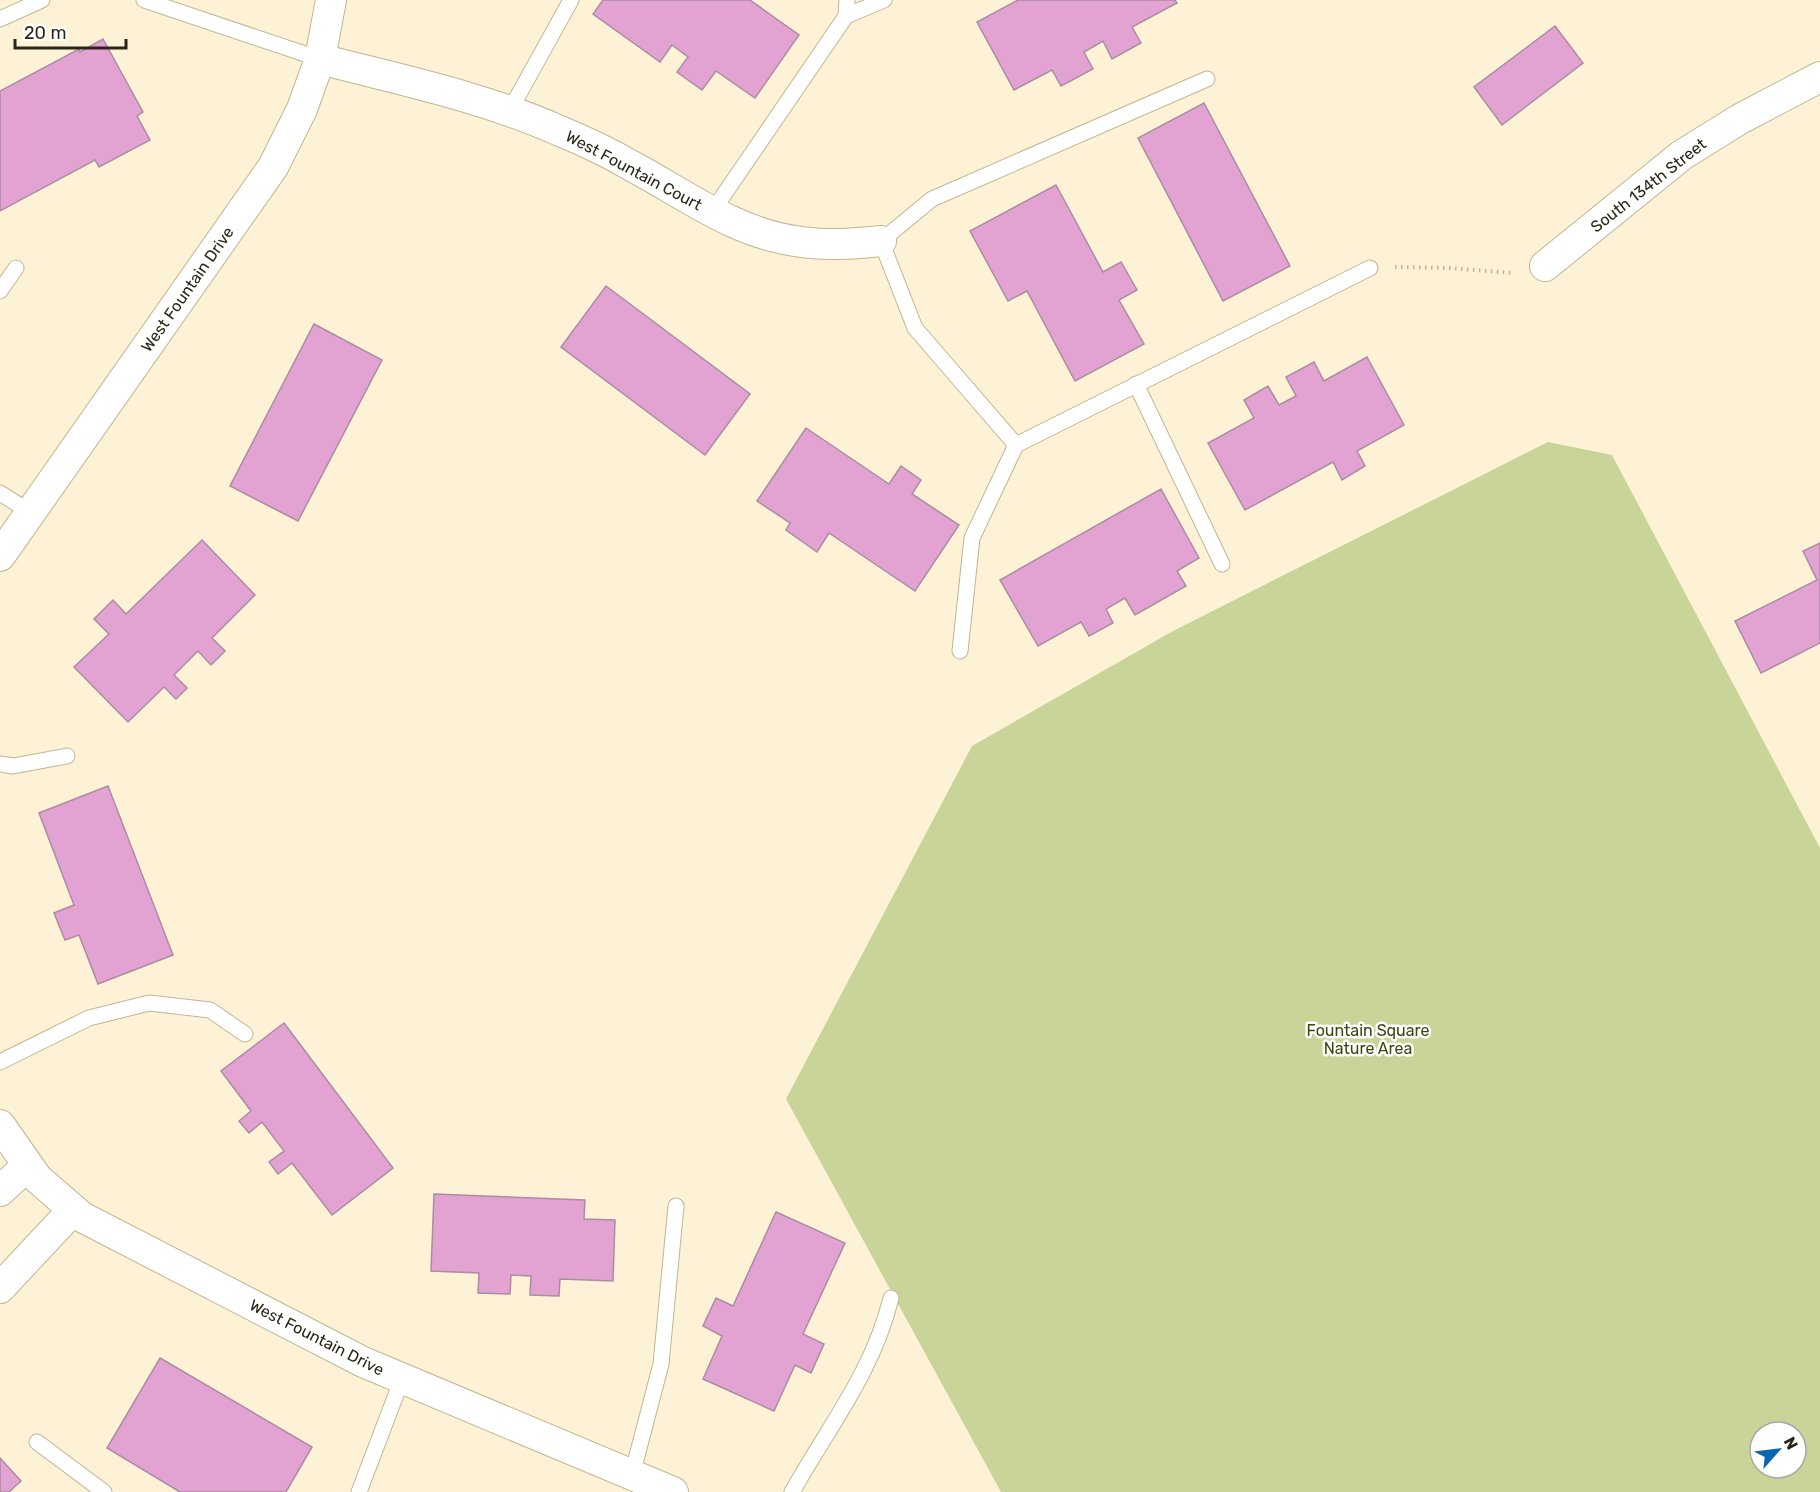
<svg xmlns="http://www.w3.org/2000/svg" width="1820" height="1492" font-family="Rubik,sans-serif">
<rect width="100%" height="100%" fill="#fdf2d5"/>
<!-- green -->
<path fill="#c9d498" fill-rule="evenodd" d="M1548,442l64,13 208,393v644h-819l-215,-393 186,-353 201,-115zM1760,1432h36v36h-36z"/>
<!-- building -->
<g fill="#e3a3d2" stroke="#ab8ca3" stroke-width="1.5">
<path d="M603,0h147l49,35 -44,63 -39,-27 -14,19 -25,-18 11,-15 -16,-12 -12,17 -67,-48z"/>
<path d="M1018,0h157l2,3 -45,24 9,16 -29,16 -9,-18 -19,11 9,17 -32,17 -9,-16 -38,20 -37,-68z"/>
<path d="M1555,26l28,37 -81,62 -28,-38z"/>
<path d="M103,39l40,73 -6,4 13,24 -51,27 -4,-7 -95,51v-120l79,-42 1,3z"/>
<path d="M1204,103l86,163 -67,35 -85,-163z"/>
<path d="M1056,185l47,87 18,-10 16,28 -18,10 25,44 -69,37 -48,-90 -19,10 -38,-70z"/>
<path d="M606,286l144,108 -45,61 -144,-108z"/>
<path d="M314,324l68,36 -84,161 -68,-35z"/>
<path d="M1367,357l37,68 -47,26 8,15 -23,14 -9,-18 -88,48 -37,-67 46,-25 -10,-18 24,-14 11,19 17,-9 -10,-19 28,-15 10,19z"/>
<path d="M806,428l83,56 12,-18 20,14 -9,14 47,31 -44,66 -86,-58 -12,19 -31,-22 4,-7 -33,-22z"/>
<path d="M1161,489l38,69 -22,13 9,15 -51,29 -10,-17 -19,11 7,14 -24,13 -8,-14 -43,24 -38,-66z"/>
<path d="M202,540l53,55 -43,43 13,13 -14,14 -13,-14 -24,24 13,13 -11,11 -12,-12 -36,35 -54,-55 35,-33 -15,-15 19,-19 13,14z"/>
<path d="M1820,543v100l-59,30 -26,-52 82,-41 -14,-29z"/>
<path d="M108,786l65,169 -75,29 -19,-49 -14,5 -11,-27 20,-8 -35,-92z"/>
<path d="M284,1023l109,145 -61,47 -40,-52 -14,11 -9,-12 15,-11 -22,-29 -13,11 -10,-12 12,-10 -30,-40z"/>
<path d="M434,1194l151,6 -1,19 31,1 -2,61 -53,-2 -1,17 -29,-1 1,-19 -20,-1 -1,19 -32,-1 1,-20 -48,-2z"/>
<path d="M776,1212l69,31 -42,91 21,10 -13,29 -16,-8 -21,46 -71,-32 19,-43 -19,-10 13,-28 17,8z"/>
<path d="M160,1358l152,89 -26,45h-106l-73,-44z"/>
<path d="M0,1458l21,23 -12,11h-9z"/>
</g>
<g fill="none" stroke-linecap="round" stroke-linejoin="round">
<defs>
<g id="lane">
<path d="M144,0l176,59"/>
<path d="M846,16l38,-16"/>
<path d="M0,19l42,-19"/>
<path d="M509,112l62,-112"/>
<path d="M712,212l134,-196 1,-16"/>
<path d="M0,291l16,-23"/>
<path d="M1136,384l86,180"/>
<path d="M1016,445l-101,-117 -34,-87 51,-42 275,-120"/>
<path d="M0,493l30,19"/>
<path d="M960,651l12,-113 44,-93 354,-177"/>
<path d="M0,764l13,2 54,-10"/>
<path d="M0,1062l89,-44 60,-15 61,7 35,24"/>
<path d="M37,1442l67,50"/>
<path d="M632,1475l29,-111 15,-158"/>
<path d="M359,1492l43,-113"/>
<path d="M792,1492c37,-66 81,-120 99,-194"/>
</g>
<g id="street">
<path d="M320,59c81,21 164,38 240,72 24,10 48,21 70,34 53,28 103,67 165,76 29,5 57,3 86,0"/>
<path d="M1545,266l137,-111 58,-36 80,-42"/>
<path d="M0,556l273,-389 29,-58 18,-50 11,-59"/>
<path d="M0,1125l37,53 45,39 281,145 310,130"/>
<path d="M0,1191l27,-25"/>
<path d="M0,1288l73,-78"/>
</g>
</defs>
<!-- lane casing -->
<use href="#lane" stroke="#c2b592" stroke-width="17"/>
<!-- street casing -->
<use href="#street" stroke="#c2b592" stroke-width="32"/>
<!-- path -->
<path stroke="#bbb29a" stroke-width="4" stroke-dasharray="1.5 4.5" stroke-linecap="butt" d="M1395,267l54,1 64,5"/>
<!-- lane -->
<use href="#lane" stroke="#fff" stroke-width="15"/>
<!-- street -->
<use href="#street" stroke="#fff" stroke-width="30"/>
</g>
<g text-anchor="middle" stroke-width="5" stroke-linejoin="round" paint-order="stroke">
<!-- street labels -->
<g font-size="16" fill="#2b2618" stroke="#fff">
<text transform="translate(634 170) rotate(28)" y="6">West Fountain Court</text>
<text transform="translate(1648 185) rotate(-38)" y="6">South 134th Street</text>
<text transform="translate(187 289) rotate(-55)" y="6">West Fountain Drive</text>
<text transform="translate(317 1337) rotate(27)" y="6">West Fountain Drive</text>
</g>
<!-- park labels -->
<g font-size="16" fill="#3d440c" stroke="#fff">
<text x="1368" y="1036">Fountain Square<tspan x="1368" dy="18">Nature Area</tspan></text>
</g>
</g>
<!-- north arrow -->
<g transform="translate(1778 1450) rotate(62)"><circle r="28" fill="#ffffff" stroke="#aaa8a3" stroke-width="1.5"/>
<path d="M0-4.5L10 22L0 15L-10 22Z" fill="#0767b3"/>
<text y="-9" font-size="16" font-weight="bold" text-anchor="middle" fill="#2b2618">N</text>
</g>
<!-- scale -->
<path d="M15 39v9h111v-9" fill="none" stroke="#2b2618" stroke-width="3"/>
<text x="24" y="39" font-size="18" fill="#2b2618" stroke="#ffffff" stroke-width="4.5" paint-order="stroke">20 m</text>
</svg>
